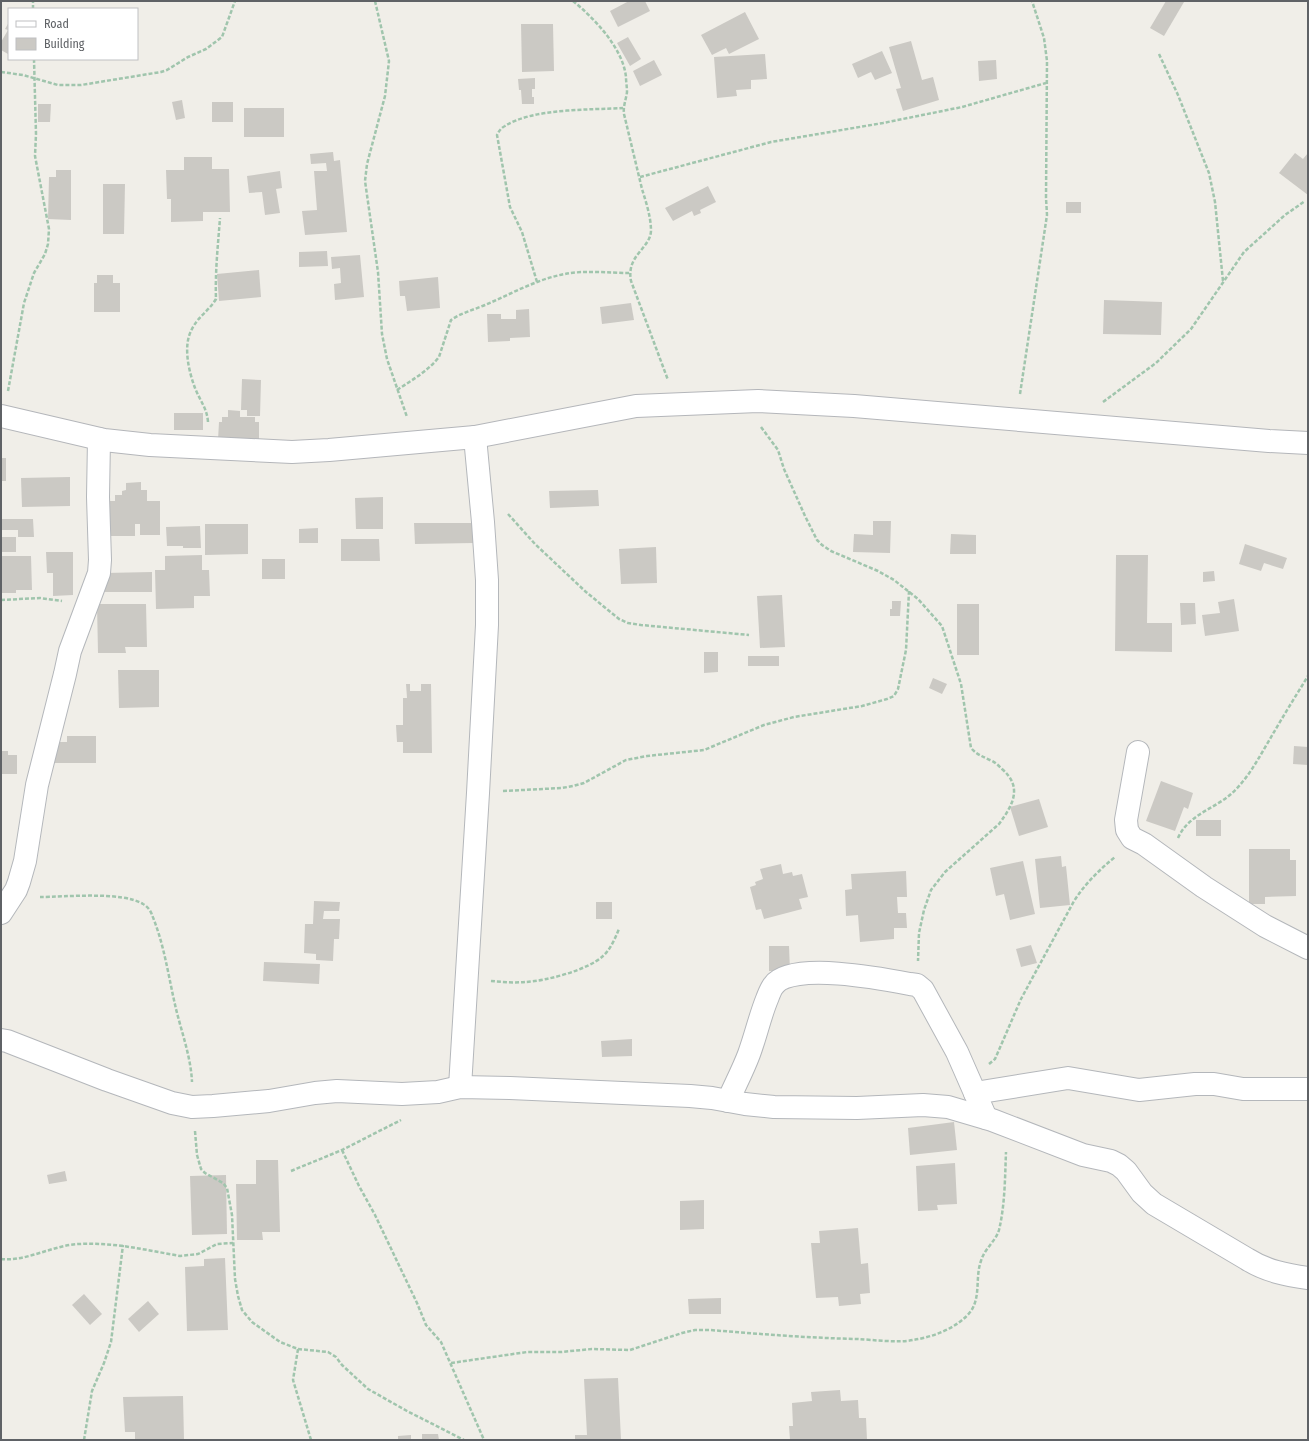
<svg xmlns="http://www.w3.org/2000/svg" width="1309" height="1441" font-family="'Fira Sans Condensed',sans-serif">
<rect width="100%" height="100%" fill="#f0eee8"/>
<!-- building -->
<g fill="#cbc9c4">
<path d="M629,1h16l5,10 -32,16 -8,-16z"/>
<path d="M1166,1h15l3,1 -20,34 -14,-8z"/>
<path d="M745,12l14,27 -30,15 -3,-6 -14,7 -11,-20z"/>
<path d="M9,22v30l-1,2 -7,-4v-8l7,-12 -3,-1z"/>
<path d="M521,24h32l1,47 -32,1z"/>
<path d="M628,37l13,22 -11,7 -13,-23z"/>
<path d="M911,41l11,39 11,-3 6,23 -36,11 -7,-22 5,-1 -12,-41z"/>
<path d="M882,51l10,22 -17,7 -4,-8 -13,6 -6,-14z"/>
<path d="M765,54l2,25 -16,1v9l-15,1 1,6 -20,2 -3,-41z"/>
<path d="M654,60l8,15 -22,11 -7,-15z"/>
<path d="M996,60l1,19 -18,2 -1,-20z"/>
<path d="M535,78v11h-3v8h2v7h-12l-1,-14h-2l-1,-11z"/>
<path d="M182,100l3,18 -9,2 -4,-18z"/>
<rect x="212" y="102" width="21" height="20"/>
<path d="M38,104h13l-1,18h-12z"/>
<rect x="244" y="108" width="40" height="29"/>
<path d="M333,152l1,9 6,-1 7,72 -42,3 -3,-24 15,-1 -3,-39h13l-1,-8 -15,1 -1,-10z"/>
<path d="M1295,153l8,6 5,-6v42l-29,-22z"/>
<path d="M184,157h28v12h17l1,43h-27v9l-32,1v-23h-4l-1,-29h18z"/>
<path d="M56,170h15v50l-23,-1 1,-42h7z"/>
<path d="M280,171l2,17 -6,1 4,24 -15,2 -3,-23 -13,1 -2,-17z"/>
<path d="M103,184h22l-1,50h-21z"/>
<path d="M708,186l8,16 -16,8 1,3 -7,3 -2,-5 -19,10 -8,-13z"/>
<rect x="1066" y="202" width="15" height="11"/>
<path d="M327,251l1,15 -29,1v-15z"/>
<path d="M360,255l4,42 -29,3 -1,-16 7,-1 -1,-15 -8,1 -1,-12z"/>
<path d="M259,270l2,27 -42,4 -2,-27z"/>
<path d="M97,275h16v8h7v29h-26v-29h3z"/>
<path d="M438,277l2,31 -33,3 -2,-15h-5l-1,-15z"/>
<path d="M1104,300l58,2 -1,33 -58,-1z"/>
<path d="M631,303l3,17 -32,4 -2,-17z"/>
<path d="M529,309l1,28 -20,1v3l-22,1 -1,-28h14v5h15v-9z"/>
<path d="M242,379l19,1 -1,36h-13v-6h-6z"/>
<path d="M228,410l12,1v6h15v5h4v19l-41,-1 1,-18h3v-5h6z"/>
<rect x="174" y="413" width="29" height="17"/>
<rect x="1" y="458" width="5" height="23"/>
<path d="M70,477v29l-48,1 -1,-29z"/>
<path d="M141,482v8h6v11h13v34h-20v-11h-5v12h-25v-35h5v-6h7v-4l4,-1v-7z"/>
<path d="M598,490l1,16 -49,2 -1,-17z"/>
<path d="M383,497v32h-27l-1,-31z"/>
<path d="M1,519h32l1,18h-16v-7h-17z"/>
<path d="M873,521h18l-1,32 -37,-1 1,-18 19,1z"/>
<path d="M414,523h59l1,20 -59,1z"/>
<path d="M205,524h43v30l-43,1z"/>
<path d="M200,526l1,22h-18v-2h-16l-1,-19z"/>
<path d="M318,528v15h-19v-14z"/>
<path d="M951,534l25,1v19h-26z"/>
<rect x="1" y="537" width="15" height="15"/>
<path d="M341,539h38l1,22h-39z"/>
<path d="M1245,544l42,14 -4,11 -19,-6 -3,8 -22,-7z"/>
<path d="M656,547l1,36 -36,1 -2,-35z"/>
<path d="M46,552h27v43l-20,1v-23h-6z"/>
<path d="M202,555v15h7l1,26h-16v12l-38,1 -1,-39h10v-14z"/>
<path d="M1116,555h32l-1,68h25v29l-57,-1z"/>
<path d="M1,556h30l1,34h-16v3h-15z"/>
<rect x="262" y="559" width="23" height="20"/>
<path d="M1214,571l1,10 -12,1v-10z"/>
<path d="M152,572v20h-47v-19z"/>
<path d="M782,595l3,52 -25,1 -3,-52z"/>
<path d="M1234,599l5,32 -34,5 -3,-21 18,-2 -2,-11z"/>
<path d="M892,601h9l-1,15h-10v-7h2z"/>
<path d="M1180,603h15l1,21 -15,1z"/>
<path d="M97,604h49l1,43h-22l1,6h-28z"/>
<rect x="957" y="604" width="22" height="51"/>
<path d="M704,652h14v20l-14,1z"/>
<rect x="748" y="656" width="31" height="10"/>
<path d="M118,670h41v37l-40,1z"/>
<path d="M933,678l14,6 -5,10 -13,-6z"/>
<path d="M406,684h4v7h11v-7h10l1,69h-29v-11h-6l-1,-17h7v-27h4z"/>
<path d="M67,736h29v27h-43v-21h14z"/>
<path d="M1294,746l14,1v18l-15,-1z"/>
<path d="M1,751h7v4h9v19h-16z"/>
<path d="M1161,781l32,12 -5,16 -4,-2 -9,24 -29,-10z"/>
<path d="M1039,799l9,28 -29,9 -9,-29z"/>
<rect x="1196" y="820" width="25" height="16"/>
<path d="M1249,849h41v11h6v36l-31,1v7h-16z"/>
<path d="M1061,856l1,11 4,-1 4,39 -30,3 -5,-49z"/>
<path d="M1023,861l12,53 -25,6 -6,-26 -8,2 -6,-28z"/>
<path d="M781,864l2,10 9,-2 1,4 9,-2 6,23 -9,2 3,10 -38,10 -3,-10 -5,1 -6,-23 6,-2 -1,-3 8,-3 -3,-10z"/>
<path d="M906,871l1,26h-10l1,16h8l1,15h-13v11l-34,3 -2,-27 -12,1 -1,-26 7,-1 -1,-15z"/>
<path d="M314,901l26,1 -1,9h-15l-1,8h17l-1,20h-5l-1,22 -17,-1v-6l-12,-1 1,-29h8z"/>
<rect x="596" y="902" width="16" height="17"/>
<path d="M1031,945l6,18 -16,4 -5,-18z"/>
<path d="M769,946h20l1,25h-21z"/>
<path d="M264,962l56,2 -1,20 -56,-3z"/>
<path d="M632,1039v17l-30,1 -1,-16z"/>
<path d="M954,1122l3,28 -47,5 -2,-27z"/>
<path d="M256,1160h22l2,72h-18l1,8h-26l-1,-56h20z"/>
<path d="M955,1163l2,41 -20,1 1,5 -20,1 -2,-45z"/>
<path d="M65,1171l2,10 -18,3 -2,-9z"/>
<path d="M226,1175l1,59 -35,1 -2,-59z"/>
<path d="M704,1200v29l-24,1v-29z"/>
<path d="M858,1228l3,36 7,-1 2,30 -10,1 1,10 -22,2 -1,-9 -22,1 -5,-55h9l-1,-12z"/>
<path d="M225,1258l3,72 -41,1 -2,-64 19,-1v-7z"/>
<path d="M84,1294l18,20 -12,11 -18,-20z"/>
<path d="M721,1298v16h-32l-1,-15z"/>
<path d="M148,1301l11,13 -20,18 -11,-13z"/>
<path d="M618,1378l3,62h-46v-5h12l-3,-56z"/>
<path d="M840,1390l1,11 17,-1 1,18h7l1,22h-77l-1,-14h4l-1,-23 20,-2 -1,-9z"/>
<path d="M183,1396l1,44h-49v-8h-10l-2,-35z"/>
<path d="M422,1434h16l1,6h-17z"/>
<path d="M411,1435v5h-13v-4z"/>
</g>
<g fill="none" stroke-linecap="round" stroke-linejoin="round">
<defs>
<g id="street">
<path d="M1138,752l-12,68 1,10 5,8 12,6 60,43 61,39 43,22"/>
<path d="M1,913l15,-23 3,-8 6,-21 12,-76 28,-111 5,-23 29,-78 1,-13 -2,-63 1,-58"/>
<path d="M1,1040l6,1 100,39 65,23 20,4 21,-1 56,-5 46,-8 22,-2 65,3 36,-2 22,-5 50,1 180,8 22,2 33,6 29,3 83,1 66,-3 25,2 44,13 91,35 28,6 8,4 7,6 16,22 12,11 93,55c19,12 39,16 61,19"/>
<path d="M460,1087l18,-294 9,-168v-45l-4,-58 -8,-85"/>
<path d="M975,1093l93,-15 71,12 56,-6h19l29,5h65"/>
<path d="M728,1101c7,-16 15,-31 21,-47 7,-19 11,-38 18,-55 2,-5 4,-11 7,-14 17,-24 110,-6 136,-1l7,1 6,5 34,62 29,66"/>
</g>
<path id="secondary" d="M1,416l103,24 46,5 142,7 37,-2 146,-13 161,-31 122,-5 96,5 415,35 39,2"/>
</defs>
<!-- street casing -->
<use href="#street" stroke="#b4b7bb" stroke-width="24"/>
<!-- secondary casing -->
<use href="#secondary" stroke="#b4b6ba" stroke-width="24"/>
<!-- path -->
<g stroke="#a0c5ad" stroke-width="2.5" stroke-dasharray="4 2" stroke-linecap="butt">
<path d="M375,1l14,60 -4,35 -18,68 -2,17 13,91 4,62 5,25 20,58"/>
<path d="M573,1c21,17 50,47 53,76 0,5 1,10 1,15 -1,8 -4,14 -3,22 6,25 12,50 18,75 4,13 9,28 9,42 -1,18 -25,24 -20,50l37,99"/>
<path d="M33,9v-8"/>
<path d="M1159,54l19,41 31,78 6,29 8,79"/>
<path d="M1,72l22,3 35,10h23l80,-13 6,-2 21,-13 18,-8 16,-12 13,-36"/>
<path d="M640,177l131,-35 112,-19 79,-16 84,-24"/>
<path d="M537,282l-15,-50 -12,-25 -13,-72c2,-4 4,-7 8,-9 28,-18 85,-16 118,-18"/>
<path d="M397,390c15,-10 31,-19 42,-33l12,-37c10,-7 22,-10 34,-15 26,-11 52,-26 80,-31 19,-4 45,-1 65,-1"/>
<path d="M8,391l16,-88 10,-30 11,-19 3,-10 1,-15 -14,-73 1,-22 -2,-75"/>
<path d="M1020,394l27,-179 -1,-17 1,-137 -3,-23 -12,-37"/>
<path d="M1103,402l53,-39 35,-34 53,-77 41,-37 20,-14"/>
<path d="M208,422c-1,-14 -8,-21 -13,-34 -6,-16 -12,-41 -4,-57 6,-14 18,-20 25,-32 -1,-27 2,-54 4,-81"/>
<path d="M761,427l17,23 6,19 21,47 12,24 5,5 9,6 47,20 16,9 24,19 24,27 19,58 10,64c6,7 13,9 21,13 4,2 7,5 10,8 21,18 11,36 -3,55l-54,48 -14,18 -7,20 -5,23 -1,28"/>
<path d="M508,514l27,30 51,48 33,27 9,4 13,2 108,10"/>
<path d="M1,600l39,-2 22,3"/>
<path d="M503,791l59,-3 11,-2 11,-3 42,-23 21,-4 57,-6 60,-25 30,-8 68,-11 25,-7 7,-3 4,-7 8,-39 3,-59"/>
<path d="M1178,838c10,-23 36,-29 53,-44 17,-15 27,-35 39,-55 12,-21 25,-42 38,-63"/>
<path d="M40,897c26,0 82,-6 103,7 4,2 8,7 9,11 13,31 17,66 25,98 6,23 14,46 15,69"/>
<path d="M491,981c11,1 23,2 34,1 21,-1 63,-12 78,-26 8,-7 12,-18 16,-27"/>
<path d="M989,1064l6,-5 26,-60 53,-98c11,-17 25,-31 41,-44"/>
<path d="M195,1131l2,24 4,14 4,4 18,10 4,5 5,27 3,64 3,17 4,14 10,12 28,20 18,7 30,3 8,5 6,8 26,24 39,22 57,29"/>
<path d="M342,1150l17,36 16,29 42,88 9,22 15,17 43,98"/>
<path d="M291,1171l51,-21 59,-30"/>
<path d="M1,1259c25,3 52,-14 78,-15 34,-2 67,6 101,12l18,-2 19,-10 16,-1"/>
<path d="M298,1349l-5,31 18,60"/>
<path d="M451,1363l76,-11h34l31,-3 38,1 52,-17 13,-3h15c50,4 99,8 148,9 16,1 41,4 55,1 20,-3 45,-12 58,-29 10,-15 4,-34 10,-50 3,-12 15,-20 18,-31 6,-25 6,-53 7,-78"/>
<path d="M84,1440l8,-49 12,-28 7,-21 12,-97"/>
</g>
<!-- street -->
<use href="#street" stroke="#fff" stroke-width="22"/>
<!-- secondary -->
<use href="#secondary" stroke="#fff" stroke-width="22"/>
</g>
<!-- border -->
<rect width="1309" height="1441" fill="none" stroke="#5f6266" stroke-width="4"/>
<!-- legend -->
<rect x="8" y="8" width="130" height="52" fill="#ffffff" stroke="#bfc0c2"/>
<rect x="16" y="21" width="20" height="6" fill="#ffffff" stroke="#bfc0c2"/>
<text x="44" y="28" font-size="12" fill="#5f6266">Road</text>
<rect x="16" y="38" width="20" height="12" fill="#cbc9c4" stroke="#bfc0c2"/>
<text x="44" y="48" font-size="12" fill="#5f6266">Building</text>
</svg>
